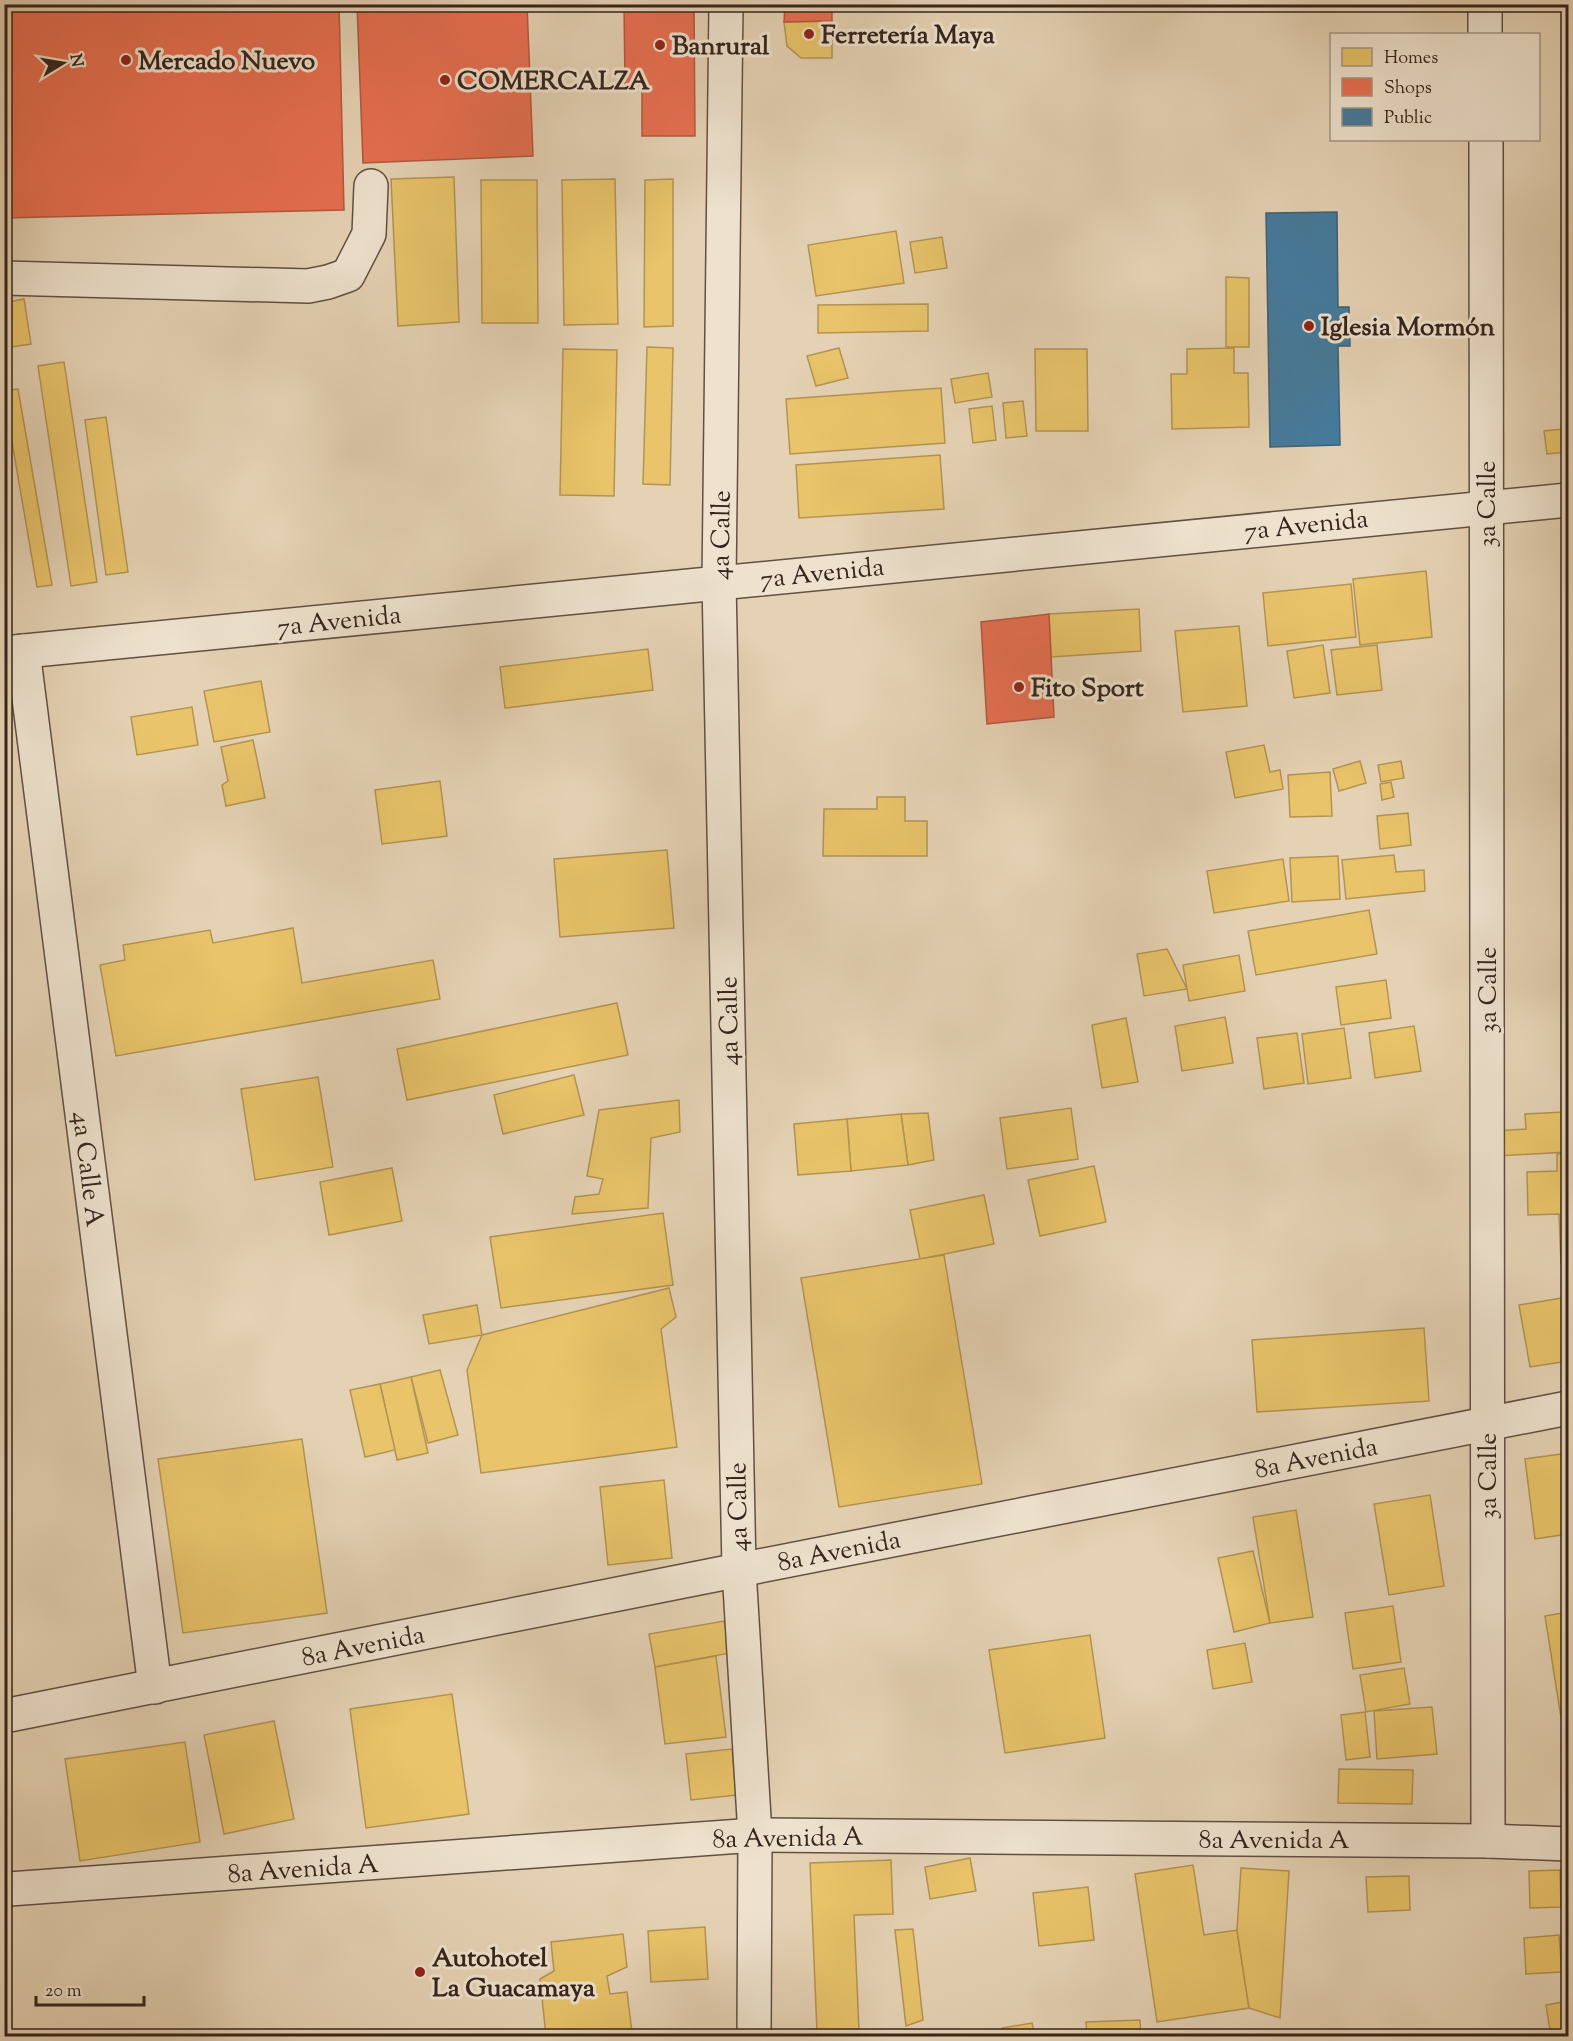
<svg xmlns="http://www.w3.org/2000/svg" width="1573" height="2041" font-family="'Sorts Mill Goudy',serif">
<rect width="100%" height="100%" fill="#e5d2b4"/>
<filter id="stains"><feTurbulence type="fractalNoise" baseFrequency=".00333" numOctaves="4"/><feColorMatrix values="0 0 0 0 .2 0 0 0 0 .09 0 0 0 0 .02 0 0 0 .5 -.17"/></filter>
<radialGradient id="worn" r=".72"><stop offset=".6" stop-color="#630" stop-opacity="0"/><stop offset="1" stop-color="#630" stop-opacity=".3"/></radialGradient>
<!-- homes -->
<g fill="#e9c46a" stroke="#b39453" stroke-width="1.5">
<path d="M832,21v37h-31l-14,-12 -3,-24z"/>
<path d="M454,177l5,145 -61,4 -7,-147z"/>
<path d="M615,179l3,145 -54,1 -2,-145z"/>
<path d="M673,179v147l-29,1 1,-147z"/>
<path d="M481,180h56l1,143h-56z"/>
<path d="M896,231l8,52 -88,13 -8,-51z"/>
<path d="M942,237l5,31 -32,5 -5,-31z"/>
<path d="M1226,277l23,1v69h-23z"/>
<path d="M24,299l7,45 -27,4v-45z"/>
<path d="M928,304v27l-110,2v-28z"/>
<path d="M647,347l26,1 -3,137 -27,-1z"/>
<path d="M839,348l9,30 -32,8 -9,-30z"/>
<path d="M1234,348v25h14l1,54 -77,2 -1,-55h16v-25z"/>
<path d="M563,349l54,1 -3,146 -54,-1z"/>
<path d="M1035,349h52l1,82h-52z"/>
<path d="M64,362l33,220 -26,4 -33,-220z"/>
<path d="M988,373l4,24 -37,6 -4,-24z"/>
<path d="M941,388l4,55 -155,11 -4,-55z"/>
<path d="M18,389l34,196 -15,2 -33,-191v-5z"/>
<path d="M1023,401l4,35 -21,2 -3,-35z"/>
<path d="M992,406l4,34 -23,3 -4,-34z"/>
<path d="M106,417l22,155 -22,3 -21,-155z"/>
<path d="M1563,429l3,23 -19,2 -3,-23z"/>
<path d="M940,455l4,54 -145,9 -3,-53z"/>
<path d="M1426,571l6,66 -72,8 -7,-66z"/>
<path d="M1351,584l5,53 -88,9 -5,-53z"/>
<path d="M1139,609l2,42 -90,6 -2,-43z"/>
<path d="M1239,626l8,80 -64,6 -8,-81z"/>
<path d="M1323,645l7,48 -36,5 -7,-47z"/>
<path d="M1377,645l5,45 -45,5 -6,-45z"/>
<path d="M648,649l5,41 -148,18 -5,-41z"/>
<path d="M261,681l9,51 -56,10 -10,-51z"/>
<path d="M192,707l6,38 -61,10 -6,-38z"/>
<path d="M253,740l12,58 -39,8 -4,-21 6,-4 -7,-34z"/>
<path d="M1264,745l6,27 10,-2 3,19 -48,9 -9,-46z"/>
<path d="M1360,761l6,22 -27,8 -6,-22z"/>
<path d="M1401,761l3,17 -23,4 -3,-17z"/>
<path d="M1330,772l2,44 -42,1 -2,-42z"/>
<path d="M440,781l7,55 -65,8 -7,-54z"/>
<path d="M1391,782l3,15 -12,3 -2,-16z"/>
<path d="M877,797h28v24h22v35h-104l1,-47h53z"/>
<path d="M1408,813l3,32 -31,4 -3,-33z"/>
<path d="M667,850l7,78 -114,9 -6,-78z"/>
<path d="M1394,855l2,17 28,-2 1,21 -79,8 -4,-39z"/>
<path d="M1338,856l2,43 -48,3 -2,-44z"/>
<path d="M1283,859l6,42 -75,12 -7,-42z"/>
<path d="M1369,910l8,44 -121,21 -8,-44z"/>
<path d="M293,928l9,55 131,-23 7,39 -324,57 -16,-91 25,-5 -2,-15 87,-15 3,13z"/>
<path d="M1167,949l20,40 -43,7 -7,-42z"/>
<path d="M1239,955l6,36 -56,10 -6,-36z"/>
<path d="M1386,980l5,38 -50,7 -5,-38z"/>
<path d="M617,1003l11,52 -221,45 -10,-51z"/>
<path d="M1225,1017l8,46 -51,8 -7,-45z"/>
<path d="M1126,1018l12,64 -36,6 -10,-63z"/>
<path d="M1414,1026l7,45 -46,7 -6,-45z"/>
<path d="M1344,1028l7,50 -43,6 -6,-50z"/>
<path d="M1297,1033l7,50 -40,6 -7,-51z"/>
<path d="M574,1075l10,40 -81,19 -9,-39z"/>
<path d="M318,1077l15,90 -78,13 -14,-91z"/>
<path d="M679,1100l1,32 -29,6 -3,70 -76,6 3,-17 24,-3 4,-15 -16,-3 12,-66z"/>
<path d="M1071,1108l7,51 -71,10 -7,-51z"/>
<path d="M1564,1112l1,15h3v25l-72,4 -1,-25 31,-2 -1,-15z"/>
<path d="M928,1113l6,47 -26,5 -7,-51z"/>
<path d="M901,1114l7,51 -57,6 -4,-52z"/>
<path d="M847,1119l4,52 -53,4 -4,-51z"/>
<path d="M1568,1153v110h-7l-2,-49 -31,1 -1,-43 30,-1v-17z"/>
<path d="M1094,1166l12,56 -66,14 -12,-56z"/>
<path d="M392,1168l10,53 -73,14 -9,-53z"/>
<path d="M984,1195l10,49 -74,15 -10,-49z"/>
<path d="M663,1213l10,72 -172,23 -11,-71z"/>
<path d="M944,1255l38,229 -143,23 -38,-229z"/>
<path d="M669,1288l7,29 -15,12 16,118 -196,26 -14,-103 15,-35z"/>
<path d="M1568,1297v64l-38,6 -11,-62z"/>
<path d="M477,1305l5,30 -53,9 -6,-29z"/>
<path d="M1424,1328l5,73 -172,11 -5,-72z"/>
<path d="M440,1370l18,65 -30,8 -17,-66z"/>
<path d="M411,1377l17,76 -31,7 -17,-76z"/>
<path d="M380,1384l15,66 -30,7 -15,-67z"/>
<path d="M302,1439l25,174 -144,20 -25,-174z"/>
<path d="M1568,1453v81l-33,5 -10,-80z"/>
<path d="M664,1480l8,78 -64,7 -8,-78z"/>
<path d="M1430,1495l14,91 -55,9 -15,-91z"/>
<path d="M1296,1510l17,107 -43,6 -17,-106z"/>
<path d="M1253,1551l17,72 -36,9 -16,-74z"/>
<path d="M1393,1606l8,56 -48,7 -8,-56z"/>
<path d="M1568,1612v117l-5,1 -18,-114z"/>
<path d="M724,1621l6,32 -75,14 -6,-33z"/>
<path d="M1090,1635l15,103 -100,15 -16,-103z"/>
<path d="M1245,1643l7,39 -39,7 -6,-39z"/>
<path d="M716,1656l10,81 -61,7 -10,-77z"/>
<path d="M1404,1668l6,36 -44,8 -6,-37z"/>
<path d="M452,1694l17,120 -103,14 -16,-119z"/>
<path d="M1432,1707l5,47 -60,5 -3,-48z"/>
<path d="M1365,1712l5,45 -24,3 -5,-45z"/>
<path d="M274,1721l20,98 -70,15 -20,-99z"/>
<path d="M185,1742l15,100 -120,19 -15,-102z"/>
<path d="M732,1749l4,46 -45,5 -5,-46z"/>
<path d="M1339,1769l74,1 -1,34 -74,-1z"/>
<path d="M970,1858l6,33 -46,8 -5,-32z"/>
<path d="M891,1860l2,54 -39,1 5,116 -42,1 -7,-169z"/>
<path d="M1193,1865l11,70 33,-5 12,78 -92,14 -22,-148z"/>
<path d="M1241,1868l48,3 -9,147 -31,-10 -12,-78z"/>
<path d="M1560,1870l1,37 -31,1 -1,-37z"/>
<path d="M1409,1876l1,34 -42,2 -2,-35z"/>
<path d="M1088,1887l6,53 -55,6 -6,-53z"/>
<path d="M705,1927l3,52 -57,3 -3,-51z"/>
<path d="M913,1929l10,91 -17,6 -11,-96z"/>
<path d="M623,1934l4,33 -20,9 3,18 17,-2 5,40 -40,4h-46l-6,-57 14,-8 -3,-29z"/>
<path d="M1559,1935l3,37 -36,2 -2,-36z"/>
<path d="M1568,2001v35h-17l-5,-31z"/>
<path d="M1140,2020l1,16h-54l-1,-14z"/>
<path d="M1032,2023l3,13h-32l-1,-8z"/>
<path d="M1452,2031v5h-50v-4z"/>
</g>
<!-- shops -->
<g fill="#e76f51" stroke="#b25841" stroke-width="1.5">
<path d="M4,4h335l5,206 -340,8z"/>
<path d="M357,4h170l6,152 -170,7z"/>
<path d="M624,4h70l1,132h-53v-51h-17z"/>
<path d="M785,4h47v17l-48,1z"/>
<path d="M1049,614l5,103 -67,7 -6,-102z"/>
</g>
<!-- public -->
<path fill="#457b9d" stroke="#406177" stroke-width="1.5" d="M1337,212l1,95h11l1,39h-12l2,99 -70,2 -4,-234z"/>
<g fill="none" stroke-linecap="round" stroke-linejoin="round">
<defs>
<g id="minor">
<path d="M726,4l-7,578 20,988 16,265 -1,201"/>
<path d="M1485,4v30"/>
<path d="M1486,140l2,1701"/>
<path d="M4,278l304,8 20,-4 20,-7 21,-41 2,-48"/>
<path d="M23,651l132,1036"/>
<path d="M4,653l1564,-153"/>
<path d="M4,1716l735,-146 829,-162"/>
<path d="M9,1889l746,-54 733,6 80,3"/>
</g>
</defs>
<!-- minor casing -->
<use href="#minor" stroke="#625043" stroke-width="36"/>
<!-- minor -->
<use href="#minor" stroke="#eee2ce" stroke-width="33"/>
</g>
<!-- markers -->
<g fill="#8f2418" stroke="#eee2ce" stroke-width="2">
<circle cx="809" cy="34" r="6"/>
<circle cx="660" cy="45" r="6"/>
<circle cx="126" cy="60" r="6"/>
<circle cx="445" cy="80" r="6"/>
<circle cx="1309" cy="326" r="6"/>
<circle cx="1019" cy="687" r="6"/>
<circle cx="420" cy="1972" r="6"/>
</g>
<g text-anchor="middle" stroke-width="6" stroke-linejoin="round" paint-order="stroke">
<!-- poi labels -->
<g font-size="26" font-weight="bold" fill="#36241d" stroke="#eee2ce" text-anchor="start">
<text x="821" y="43">Ferretería Maya</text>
<text x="672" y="54">Banrural</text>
<text x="138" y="69">Mercado Nuevo</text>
<text x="457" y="89">COMERCALZA</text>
<text x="1321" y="335">Iglesia Mormón</text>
<text x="1031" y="696">Fito Sport</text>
<text x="432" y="1966">Autohotel<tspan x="432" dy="30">La Guacamaya</tspan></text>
</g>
<!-- street labels -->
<g font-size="26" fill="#36241d" stroke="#eee2ce">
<text transform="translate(1486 504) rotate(-90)" y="9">3a Calle</text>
<text transform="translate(1306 524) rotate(-6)" y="9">7a Avenida</text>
<text transform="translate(720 535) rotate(-89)" y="9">4a Calle</text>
<text transform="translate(822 572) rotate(-6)" y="9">7a Avenida</text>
<text transform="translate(339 620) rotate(-6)" y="9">7a Avenida</text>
<text transform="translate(1487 990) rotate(-90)" y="9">3a Calle</text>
<text transform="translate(728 1021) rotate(-91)" y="9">4a Calle</text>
<text transform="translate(89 1169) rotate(83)" y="9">4a Calle A</text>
<text transform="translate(1316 1457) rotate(-11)" y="9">8a Avenida</text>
<text transform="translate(1487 1476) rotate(-90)" y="9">3a Calle</text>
<text transform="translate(737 1507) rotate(-91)" y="9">4a Calle</text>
<text transform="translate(839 1550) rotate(-11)" y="9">8a Avenida</text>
<text transform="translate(363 1645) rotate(-11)" y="9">8a Avenida</text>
<text transform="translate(788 1837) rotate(-1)" y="9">8a Avenida A</text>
<text x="1274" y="1848">8a Avenida A</text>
<text transform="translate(303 1868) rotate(-4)" y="9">8a Avenida A</text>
</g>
</g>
<!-- margin -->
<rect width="1573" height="2041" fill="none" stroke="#e5d2b4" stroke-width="24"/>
<rect x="6" y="6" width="1561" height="2029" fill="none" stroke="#36241d" stroke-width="3"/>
<rect x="12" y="12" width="1549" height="2017" fill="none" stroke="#36241d" stroke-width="1.5"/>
<!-- legend -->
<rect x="1330" y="33" width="210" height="108" fill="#eee2ce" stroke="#a49687" stroke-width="1.5"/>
<rect x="1342" y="48" width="30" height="18" fill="#e9c46a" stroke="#a49687" stroke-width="1.5"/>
<text x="1384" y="63" font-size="18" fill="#36241d">Homes</text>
<rect x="1342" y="78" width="30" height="18" fill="#e76f51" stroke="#a49687" stroke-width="1.5"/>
<text x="1384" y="93" font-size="18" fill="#36241d">Shops</text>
<rect x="1342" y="108" width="30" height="18" fill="#457b9d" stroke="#a49687" stroke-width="1.5"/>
<text x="1384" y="123" font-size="18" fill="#36241d">Public</text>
<!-- north arrow -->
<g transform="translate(63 63) rotate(79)" stroke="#eee2ce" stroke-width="4.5" paint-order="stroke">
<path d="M0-4.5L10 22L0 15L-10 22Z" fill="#36241d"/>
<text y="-9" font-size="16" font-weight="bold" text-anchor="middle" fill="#36241d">N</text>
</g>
<!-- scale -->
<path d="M36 1996v9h108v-9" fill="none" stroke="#36241d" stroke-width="3"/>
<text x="45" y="1996" font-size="18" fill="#36241d" stroke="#eee2ce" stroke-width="4.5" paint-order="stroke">20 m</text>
<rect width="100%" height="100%" filter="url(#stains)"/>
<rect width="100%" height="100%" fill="url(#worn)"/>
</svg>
